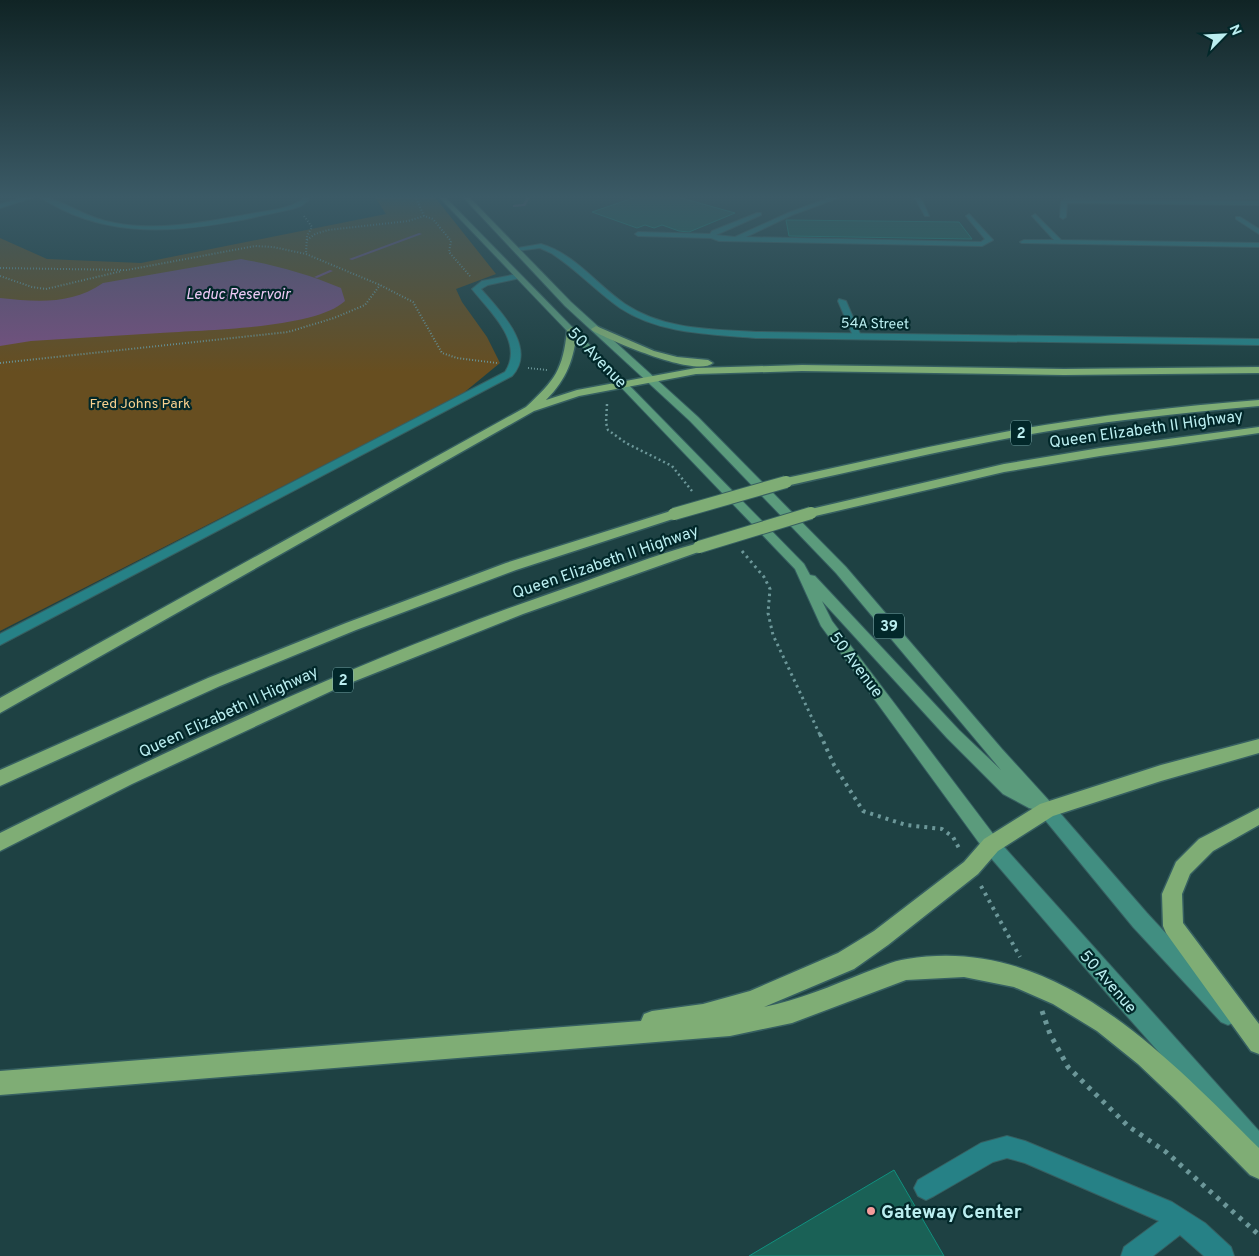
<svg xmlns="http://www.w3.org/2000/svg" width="1259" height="1256" font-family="Overpass,sans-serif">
<rect width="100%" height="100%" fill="#1e4143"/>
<!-- green -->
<path fill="#674e20" d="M374,196h60l62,78 -40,15 6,13 25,35 13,26 -39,32 -461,236v-393l47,21 94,4 245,-49z"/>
<!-- water -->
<path fill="#785081" d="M241,259c34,6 67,15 100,29l4,13c-30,28 -142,29 -185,32 -43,3 -86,5 -129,8l-31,5v-48c37,4 71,7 103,-15z"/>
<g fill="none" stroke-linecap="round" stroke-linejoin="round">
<!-- stream -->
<g fill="#785081" fill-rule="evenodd">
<path d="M527,196h4l-6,10 -12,1v-2l10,-1z"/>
<path d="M419,233l3,1 -70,26 -3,-1z"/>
<path d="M330,270l3,1 -16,7 -3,-1z"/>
</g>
</g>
<!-- building -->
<g fill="#1a6156" stroke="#11907f">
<path d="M639,196h35l61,17 -46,19 -10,-1 -17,-6 -8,3 -9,-3 -8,3 -45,-16z"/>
<path d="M786,220l173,2 13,17 -183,-3z"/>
<path d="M894,1170l50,86h-195z"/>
</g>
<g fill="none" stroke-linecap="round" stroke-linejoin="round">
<defs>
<g id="service">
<path d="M822,196h12l4,2 -46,17 -46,22 235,5 4,-3 -19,-23 3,-2 24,26 -11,6 -263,-5 -8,-3 -73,-2 -3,-2 3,-2 72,2 2,-3 45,-18h4v2l-45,20 19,2 53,-24 40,-15z"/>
<path d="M910,196l11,2 8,18h-4l-9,-16z"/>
<path d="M1064,199l195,2v4l-192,-2 -1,14 -3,2 -3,-2 1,-16z"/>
<path d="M1035,214l26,26 198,3v4l-237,-4 -2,-1 4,-2h30l-21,-23 -1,-1z"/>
<path d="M1236,217h4l19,12v5l-23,-15z"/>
<path d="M517,274l4,2 -1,2 -32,7 -7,4c18,21 57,59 31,87l-512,269v-11l505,-262c20,-30 -16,-61 -33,-83l10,-8z"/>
<path d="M839,299l7,2 15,35 -1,2 -7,-2 -15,-35z"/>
<path d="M1007,1136l18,5 147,61 33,21 26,24 3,9h-30l-24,-21 -27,21h-32l3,-9 35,-26 -134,-58 -18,-5 -14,4 -59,34 -8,4 -8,-4 -4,-8 4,-8 63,-37z"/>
</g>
<g id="minor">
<path d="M28,196c6,0 14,-1 19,1 24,8 42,22 68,26 45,9 95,-2 140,-10 16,-3 34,-4 48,-14l-2,-3h6l2,4 -8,6 -9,3c-76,17 -158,36 -231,0 -7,-4 -16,-8 -23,-13l-38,12v-4z"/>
<path d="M541,244c34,10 56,41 84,60 39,26 87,25 131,28l503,7v6l-503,-7c-46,-4 -97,-4 -136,-30 -24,-17 -44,-39 -69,-55l-11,-5 -24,3 -4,-2z"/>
</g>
<path id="tertiary" d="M1191,196h68v2h-65z"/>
<g id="secondary">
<path d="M1047,803l6,2 94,108 88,95 3,7 -3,7 -7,3 -7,-3 -88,-95 -92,-112 -2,-5 2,-5z"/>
<path d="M991,837l6,2 262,292v28l-8,-3 -141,-159 -125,-146 -3,-6 3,-6z"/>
</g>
<path id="primary" d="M438,196h6l360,368 6,11 5,1 144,154 42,40 -165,-197 -146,-152 -125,-115 -103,-110h6l103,106 127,115 148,150 156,182 51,56 2,5 -2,5 -6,2 -6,-2 -5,-5 -7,-2 -26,-14 -56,-56 -125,-137 10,20 165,218 3,6 -3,6 -6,2 -6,-2 -164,-225 -26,-57z"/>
<g id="motorway">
<path d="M596,326l58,25 23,6 31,3 5,3c-17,15 -101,-22 -120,-32l-2,-2z"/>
<path d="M572,327l5,3c-3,29 -10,49 -31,70l31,-10 119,-22 106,-3 262,4 195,-2v6l-195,2 -262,-4 -106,3 -117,22 -45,15 -534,302v-15l526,-291c29,-27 37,-37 41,-77z"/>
<path d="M1259,400v6c-82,7 -163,16 -244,31 -77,14 -153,32 -229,49l-6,-4 6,-4c76,-16 152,-34 229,-48 81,-14 162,-24 244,-30z"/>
<path d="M1259,427v6l-159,23 -96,16 -193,45 -6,-4 6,-4 193,-45 96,-16z"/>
<path d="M674,510l5,1 1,3 -1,3 -163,53 -160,60 -136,56 -220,100v-16l208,-92 138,-55 160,-60z"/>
<path d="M699,543l5,1 2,3 -2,3 -181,64 -183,73 -208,97 -132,67v-18c184,-91 371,-178 566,-245 44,-15 88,-33 133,-45z"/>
<path d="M1259,739v14l-98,28 -108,35 -55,35 -20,23 -90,71 -34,24 -90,38c35,-7 67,-21 100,-34 14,-5 28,-12 43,-14 147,-25 258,96 352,189v31l-9,-4 -73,-74 -39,-37 -41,-33 -44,-27 -39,-17 -50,-10 -58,3 -114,43 -62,13 -730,59v-24l641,-50 3,-7 8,-3 51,-7 47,-13 88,-38 36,-22 90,-69 20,-23 56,-35 121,-39z"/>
<path d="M1259,808v17l-46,26 -23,23 -8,20 1,29 76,101v30l-8,-3 -85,-118 -3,-7 -1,-32 14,-32 23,-23z"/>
</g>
</defs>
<!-- service casing -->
<use href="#service" stroke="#365f61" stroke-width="2"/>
<!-- minor casing -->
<use href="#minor" stroke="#365f61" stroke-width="2"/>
<!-- tertiary casing -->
<use href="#tertiary" stroke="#365f61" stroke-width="2"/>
<!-- secondary casing -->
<use href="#secondary" stroke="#365f61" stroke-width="2"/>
<!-- primary casing -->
<use href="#primary" stroke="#365f61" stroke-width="2"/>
<!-- motorway casing -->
<use href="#motorway" stroke="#365f61" stroke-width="3"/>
<!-- path-far4 -->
<g stroke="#6c9799" stroke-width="2" stroke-dasharray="1 2" stroke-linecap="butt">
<path d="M415,196l9,20"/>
<path d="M304,216l8,11 -5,9 -1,18 74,31 33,17 29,51 15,5 40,5"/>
<path d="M307,240l8,-6 13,-4 80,-9 16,-5 9,3 18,22 -2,11 21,24"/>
<path d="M0,268l127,2 128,-24 18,1 33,7"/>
<path d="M0,276l32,11 14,2 76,-18"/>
<path d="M0,363l288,-31 46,-14 31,-13 15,-20"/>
<path d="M528,368l19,2"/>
<path d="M607,405v-3"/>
</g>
<!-- path-far3 -->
<path stroke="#6c9799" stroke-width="2.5" stroke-dasharray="2 3" stroke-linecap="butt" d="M607,404l-1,19 2,7 18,13 46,23 20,25"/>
<!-- path-far2 -->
<path stroke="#6c9799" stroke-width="3" stroke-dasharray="2.5 4" stroke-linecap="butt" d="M742,551l22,26 6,12 -2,24 5,22 47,100"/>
<!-- path-far1 -->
<g stroke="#6c9799" stroke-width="4" stroke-dasharray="3 5" stroke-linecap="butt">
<path d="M820,734l14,31 29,46 43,14 36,4 11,8 7,13"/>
<path d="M981,886l39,71"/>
</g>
<!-- path -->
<path stroke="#6c9799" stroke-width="5" stroke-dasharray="4 6" stroke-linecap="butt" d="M1042,1011l8,23 18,33 60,59 38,26 93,83"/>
<!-- service -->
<use href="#service" fill="#268186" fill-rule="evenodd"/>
<!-- minor -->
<use href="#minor" fill="#268186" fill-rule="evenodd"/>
<!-- tertiary -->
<use href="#tertiary" fill="#268186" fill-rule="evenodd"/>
<!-- secondary -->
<use href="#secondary" fill="#418e81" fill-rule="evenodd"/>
<!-- primary -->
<use href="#primary" fill="#5b9b7c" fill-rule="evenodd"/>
<!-- motorway -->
<use href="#motorway" fill="#7fad75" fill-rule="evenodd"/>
<defs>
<g id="motorway-bridge">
<path d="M674,514l112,-32"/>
<path d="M699,547l112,-34"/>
</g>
</defs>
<!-- motorway-bridge casing -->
<use href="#motorway-bridge" stroke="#365f61" stroke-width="14" stroke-linecap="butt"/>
<!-- motorway-bridge -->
<use href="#motorway-bridge" stroke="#7fad75" stroke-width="12"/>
</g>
<!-- sky -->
<linearGradient id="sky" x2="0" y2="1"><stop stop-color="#102425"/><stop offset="0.53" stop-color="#3b5a66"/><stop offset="1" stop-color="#3b5a66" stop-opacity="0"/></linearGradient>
<rect width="1259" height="372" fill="url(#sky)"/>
<!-- markers -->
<circle fill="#f59b9a" stroke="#02282a" stroke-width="2" cx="871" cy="1211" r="5"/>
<g text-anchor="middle" stroke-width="4.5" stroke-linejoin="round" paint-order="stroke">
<!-- far-street labels -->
<g font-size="14" fill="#bbeef0" stroke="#02282a">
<text transform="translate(875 323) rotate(1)" y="5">54A Street</text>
</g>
<!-- far-park labels -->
<g font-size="14" fill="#f9d18f" stroke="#02282a">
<text x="140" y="408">Fred Johns Park</text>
</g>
<!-- far-water labels -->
<g font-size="15" font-style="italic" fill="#eecaf6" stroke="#02282a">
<text x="238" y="299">Leduc Reservoir</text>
</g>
<!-- shield labels -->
<g fill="#02282a" stroke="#84b3b5" stroke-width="1">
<rect x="1011" y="420.5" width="20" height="25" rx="4"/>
<rect x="874" y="613.5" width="30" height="25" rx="4"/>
<rect x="333" y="667.5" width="20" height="25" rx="4"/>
</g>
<g font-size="15" font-weight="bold" fill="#bbeef0">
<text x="1021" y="438">2</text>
<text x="889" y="631">39</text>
<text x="343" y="685">2</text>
</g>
<!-- street labels -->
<g font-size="16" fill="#bbeef0" stroke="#02282a">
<text transform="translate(598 357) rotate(46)" y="6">50 Avenue</text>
<text transform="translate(1146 428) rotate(-8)" y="6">Queen Elizabeth II Highway</text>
<text transform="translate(605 561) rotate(-19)" y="6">Queen Elizabeth II Highway</text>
<text transform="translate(857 664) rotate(53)" y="6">50 Avenue</text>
<text transform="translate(228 711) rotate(-25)" y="6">Queen Elizabeth II Highway</text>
<text transform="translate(1109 981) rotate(49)" y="6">50 Avenue</text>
</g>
<!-- near-poi labels -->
<g font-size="19" font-weight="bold" fill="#bbeef0" stroke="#02282a" text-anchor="start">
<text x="881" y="1218">Gateway Center</text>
</g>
</g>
<!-- north arrow -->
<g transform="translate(1224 35) rotate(66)" stroke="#02282a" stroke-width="4" paint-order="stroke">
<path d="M0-4L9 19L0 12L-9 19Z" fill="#bbeef0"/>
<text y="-8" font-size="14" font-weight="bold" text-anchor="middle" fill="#bbeef0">N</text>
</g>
</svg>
